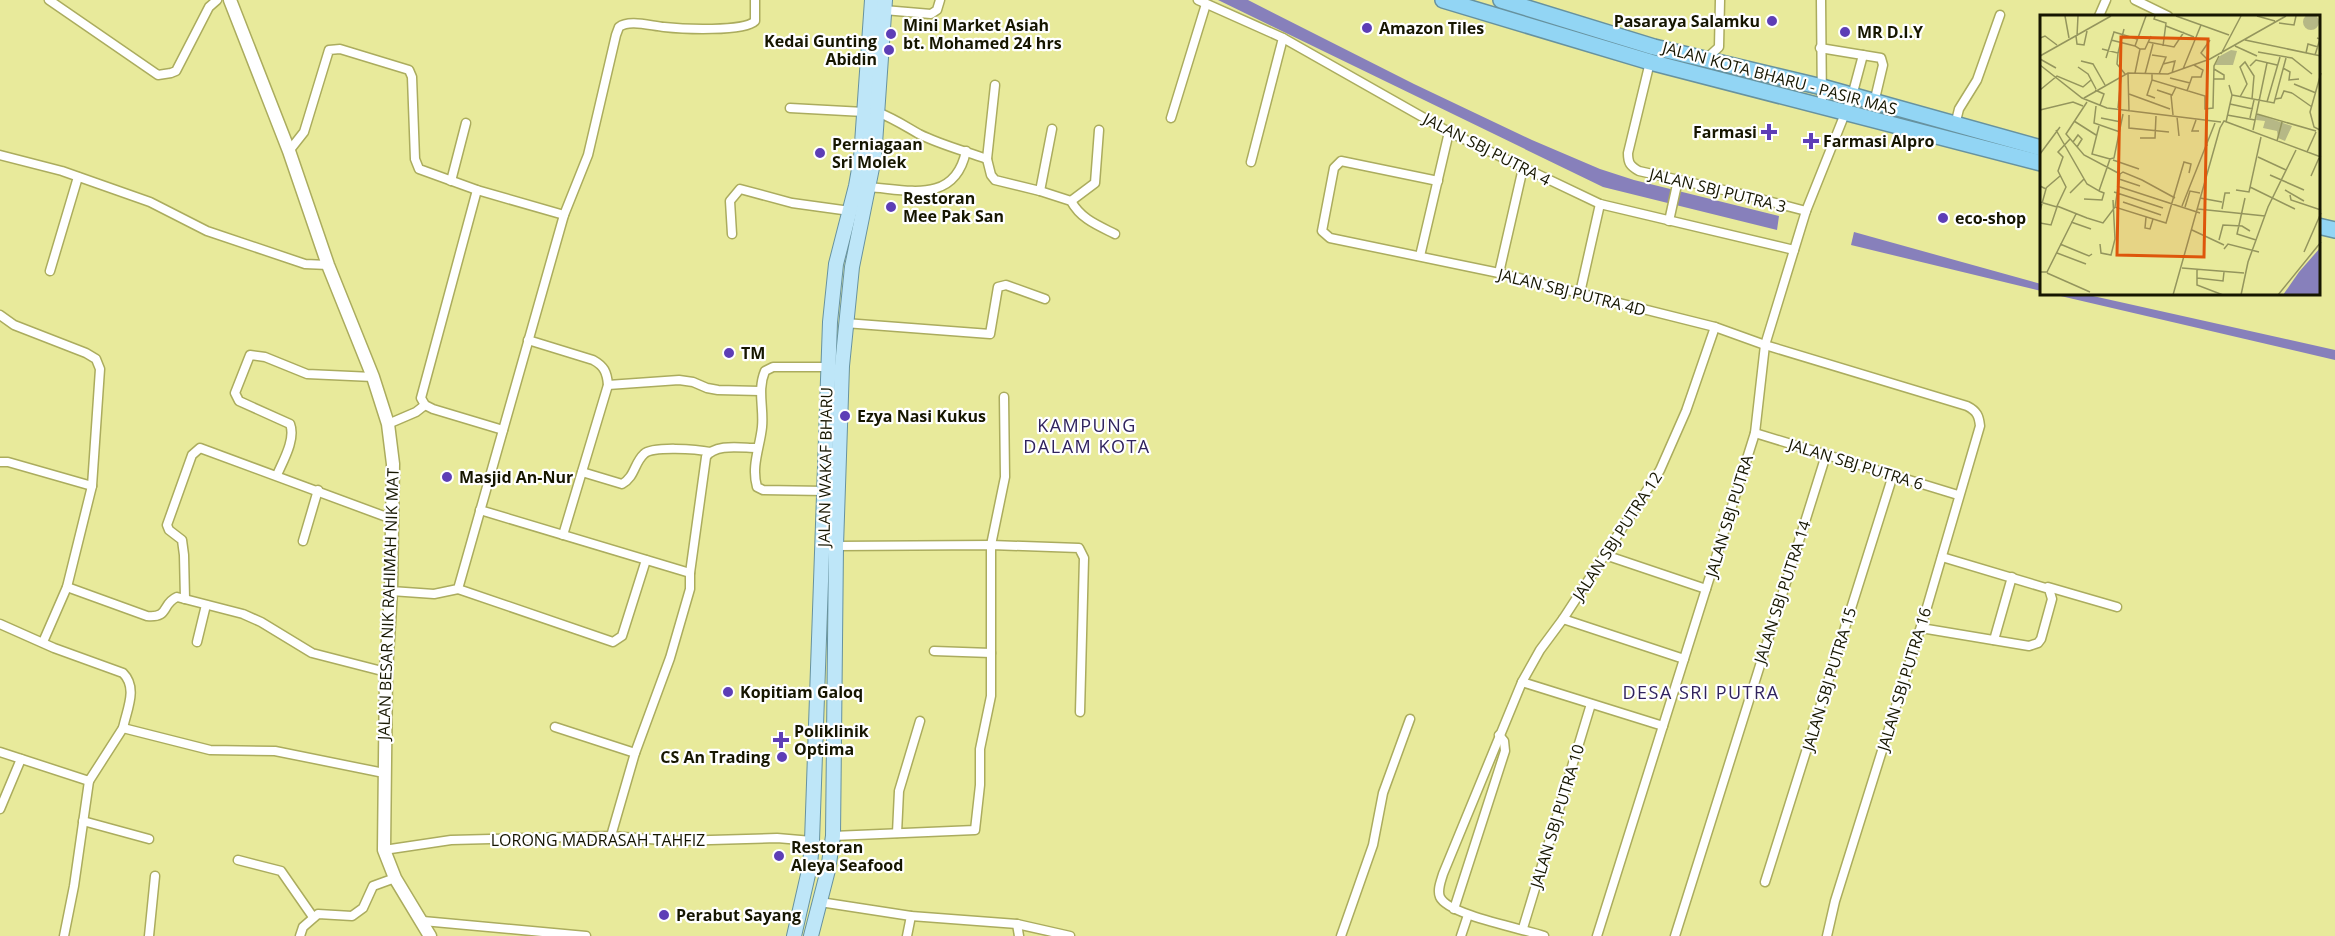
<svg xmlns="http://www.w3.org/2000/svg" width="2335" height="936" font-family="'Open Sans',sans-serif">
<rect width="100%" height="100%" fill="#e8ea9b"/>
<!-- water -->
<g fill="#8780bb">
<path d="M1218,0h30l166,84 118,56 68,29 34,11 145,36 -2,14 -174,-43z"/>
<path d="M1854,232l187,52v7l-190,-46z"/>
<path d="M2052,294h32l251,56v10z"/>
</g>
<g fill="none" stroke-linecap="round" stroke-linejoin="round">
<defs>
<g id="street">
<path d="M49,0l109,75 13,-2 5,-2 33,-64 8,-7"/>
<path d="M1198,0l85,38 166,94 151,72 194,46"/>
<path d="M1821,0l1,107"/>
<path d="M2135,0l33,16"/>
<path d="M884,10l47,4 6,-4 3,-10"/>
<path d="M2099,16l7,-16"/>
<path d="M1820,48l61,10 2,7 -9,38"/>
<path d="M1706,59l13,-12 1,-47"/>
<path d="M1650,62l-22,91c0,10 2,13 11,18l98,22 69,18"/>
<path d="M790,108l74,4"/>
<path d="M877,112c16,6 28,14 42,22 22,11 46,17 68,25l8,-74"/>
<path d="M1171,118l35,-114"/>
<path d="M1955,125l4,-16 18,-29 23,-65"/>
<path d="M289,151l15,-19 25,-82 11,-1 69,21 3,7 3,82 4,10 58,21 87,25"/>
<path d="M0,155l62,16 88,31 57,29 98,33 23,1"/>
<path d="M987,159l4,16 4,5 45,11 12,-62"/>
<path d="M1251,162l32,-124"/>
<path d="M451,181l15,-58"/>
<path d="M1438,181l-97,-20 -7,7 -12,63 8,7 169,35 216,54 50,18 202,61c10,5 12,10 13,20l-53,181 -92,294 -8,35"/>
<path d="M869,187c40,3 86,17 97,-36"/>
<path d="M477,190l-56,208 4,7 8,4 70,21"/>
<path d="M1040,191l31,10c10,18 26,24 44,33"/>
<path d="M1071,201l24,-18 4,-53"/>
<path d="M1669,221l9,-41"/>
<path d="M732,234l-2,-33 10,-12 52,14 58,8"/>
<path d="M1420,256l29,-124"/>
<path d="M50,271l28,-94"/>
<path d="M1499,273l24,-105"/>
<path d="M1580,293l20,-89"/>
<path d="M0,315l14,10 72,28 10,6 4,10 -8,117 -25,101 -24,55"/>
<path d="M845,323l145,11 8,-47 8,-2 39,14"/>
<path d="M528,340l65,20c11,6 14,12 15,25l-45,150"/>
<path d="M608,385l71,-5 14,2 14,6 11,2 42,1"/>
<path d="M388,424l28,-12 9,-7"/>
<path d="M1755,433l203,62"/>
<path d="M0,462h8l84,24"/>
<path d="M582,472l40,12c13,-7 12,-21 22,-30 8,-8 53,-5 66,-2"/>
<path d="M277,475c6,-14 19,-36 13,-51l-51,-23 -4,-8 15,-38 15,2 42,17 66,3"/>
<path d="M825,491l-62,-1 -6,-3c-6,-21 3,-40 5,-60 2,-19 -5,-37 3,-56l8,-4h54"/>
<path d="M480,510l210,63"/>
<path d="M303,541l15,-51"/>
<path d="M836,546l155,-1 88,3 5,10 -4,154"/>
<path d="M1605,555l101,34"/>
<path d="M67,587l80,29c23,2 14,-12 30,-19l66,17 18,8 51,31 74,19"/>
<path d="M2048,587l69,20"/>
<path d="M458,589l155,53 9,-6 24,-76"/>
<path d="M391,591l43,3 24,-5 106,-374 24,-60 28,-120 3,-8c10,-8 32,-1 45,0 18,2 80,5 91,-6v-21"/>
<path d="M185,599l-1,-44 -2,-15 -13,-10 -2,-5 25,-70 8,-7 192,71"/>
<path d="M1563,619l121,40"/>
<path d="M0,624l54,24 69,25c15,15 4,36 0,55"/>
<path d="M1921,628l108,18 9,-3 3,-4 11,-40 -3,-10 -107,-32"/>
<path d="M1994,640l18,-63"/>
<path d="M197,642l9,-37"/>
<path d="M934,651l57,2"/>
<path d="M1522,682l141,44"/>
<path d="M555,727l80,26"/>
<path d="M0,752l89,29 34,-53 87,22 65,1 109,22"/>
<path d="M0,809l21,-50"/>
<path d="M83,821l66,18"/>
<path d="M897,833l2,-42 21,-70"/>
<path d="M611,836l24,-83 35,-95 20,-69v-16l16,-116c9,-14 36,-9 50,-9"/>
<path d="M833,836l142,-6 5,-45v-36l11,-53v-151l14,-68 -1,-80"/>
<path d="M384,850l67,-10 160,-4 64,5 102,-3 35,3"/>
<path d="M238,860l43,11 32,46"/>
<path d="M1765,882l128,-407"/>
<path d="M820,902l91,14 106,8 53,12"/>
<path d="M1454,909l51,-158 -1,-10 -5,-6"/>
<path d="M423,921l163,15"/>
<path d="M1017,924l2,12"/>
<path d="M1523,928l68,-224"/>
<path d="M64,936l10,-50 15,-105"/>
<path d="M149,936l6,-60"/>
<path d="M300,936l3,-9 15,-13 34,2 11,-8 10,-22 22,-8"/>
<path d="M907,936l4,-20"/>
<path d="M1341,936l32,-91 10,-52 27,-74"/>
<path d="M1461,936l7,-21"/>
<path d="M1544,936c-20,-7 -96,-21 -104,-39 -3,-7 1,-16 3,-23l79,-192 18,-32 23,-31 97,-149 26,-59 29,-84"/>
<path d="M1597,936l158,-503 10,-88 41,-134 46,-115 11,-41"/>
<path d="M1675,936l151,-481"/>
</g>
<path id="secondary" d="M230,0l59,151 39,114 45,112 15,47 5,40 -2,127 -5,81 -2,178 11,28 35,58"/>
<g id="primary">
<path d="M794,936l16,-70 2,-25 18,-519 6,-58 20,-78 5,-28 11,-158"/>
<path d="M811,936l17,-66 5,-34 3,-290 6,-180 10,-99 22,-109 11,-158"/>
</g>
<g id="highway">
<path d="M1443,0l207,62 391,101"/>
<path d="M1501,0l153,47 168,40 219,61"/>
<path d="M2318,226l17,4"/>
</g>
</defs>
<!-- street casing -->
<use href="#street" stroke="#abac5e" stroke-width="11"/>
<!-- secondary casing -->
<use href="#secondary" stroke="#abac5e" stroke-width="15"/>
<!-- primary casing -->
<use href="#primary" stroke="#67929f" stroke-width="16"/>
<!-- highway casing -->
<use href="#highway" stroke="#67929f" stroke-width="18"/>
<!-- street -->
<use href="#street" stroke="#fff" stroke-width="8"/>
<!-- secondary -->
<use href="#secondary" stroke="#fff" stroke-width="12"/>
<!-- primary -->
<use href="#primary" stroke="#bee6f8" stroke-width="14"/>
<!-- highway -->
<use href="#highway" stroke="#92d5f4" stroke-width="15"/>
</g>
<!-- markers -->
<g fill="#5d3eb6" stroke="#fff" stroke-width="2">
<circle cx="1772" cy="21" r="6"/>
<circle cx="1367" cy="28" r="6"/>
<circle cx="1845" cy="32" r="6"/>
<circle cx="891" cy="34" r="6"/>
<circle cx="889" cy="50" r="6"/>
<path d="M1766 123h6v6h6v6h-6v6h-6v-6h-6v-6h6z"/>
<path d="M1808 132h6v6h6v6h-6v6h-6v-6h-6v-6h6z"/>
<circle cx="820" cy="153" r="6"/>
<circle cx="891" cy="207" r="6"/>
<circle cx="1943" cy="218" r="6"/>
<circle cx="729" cy="353" r="6"/>
<circle cx="845" cy="416" r="6"/>
<circle cx="447" cy="477" r="6"/>
<circle cx="728" cy="692" r="6"/>
<path d="M778 731h6v6h6v6h-6v6h-6v-6h-6v-6h6z"/>
<circle cx="782" cy="757" r="6"/>
<circle cx="779" cy="856" r="6"/>
<circle cx="664" cy="915" r="6"/>
</g>
<g text-anchor="middle" stroke-width="4.5" stroke-linejoin="round" paint-order="stroke">
<!-- poi labels -->
<g font-size="16" font-weight="bold" fill="#161600" stroke="#fff" text-anchor="start">
<text x="1760" y="27" text-anchor="end">Pasaraya Salamku</text>
<text x="903" y="31">Mini Market Asiah<tspan x="903" dy="18">bt. Mohamed 24 hrs</tspan></text>
<text x="1379" y="34">Amazon Tiles</text>
<text x="1857" y="38">MR D.I.Y</text>
<text x="877" y="47" text-anchor="end">Kedai Gunting<tspan x="877" dy="18">Abidin</tspan></text>
<text x="1757" y="138" text-anchor="end">Farmasi</text>
<text x="1823" y="147">Farmasi Alpro</text>
<text x="832" y="150">Perniagaan<tspan x="832" dy="18">Sri Molek</tspan></text>
<text x="903" y="204">Restoran<tspan x="903" dy="18">Mee Pak San</tspan></text>
<text x="1955" y="224">eco-shop</text>
<text x="741" y="359">TM</text>
<text x="857" y="422">Ezya Nasi Kukus</text>
<text x="459" y="483">Masjid An-Nur</text>
<text x="740" y="698">Kopitiam Galoq</text>
<text x="794" y="737">Poliklinik<tspan x="794" dy="18">Optima</tspan></text>
<text x="770" y="763" text-anchor="end">CS An Trading</text>
<text x="791" y="853">Restoran<tspan x="791" dy="18">Aleya Seafood</tspan></text>
<text x="676" y="921">Perabut Sayang</text>
</g>
<!-- street labels -->
<g font-size="16" fill="#161600" stroke="#fff">
<text transform="translate(1780 78) rotate(15)" y="6">JALAN KOTA BHARU - PASIR MAS</text>
<text transform="translate(1487 149) rotate(27)" y="6">JALAN SBJ PUTRA 4</text>
<text transform="translate(1718 190) rotate(14)" y="6">JALAN SBJ PUTRA 3</text>
<text transform="translate(1572 292) rotate(14)" y="6">JALAN SBJ PUTRA 4D</text>
<text transform="translate(1856 464) rotate(17)" y="6">JALAN SBJ PUTRA 6</text>
<text transform="translate(825 467) rotate(-89)" y="6">JALAN WAKAF BHARU</text>
<text transform="translate(1729 516) rotate(-73)" y="6">JALAN SBJ PUTRA</text>
<text transform="translate(1617 536) rotate(-57)" y="6">JALAN SBJ PUTRA 12</text>
<text transform="translate(1782 592) rotate(-72)" y="6">JALAN SBJ PUTRA 14</text>
<text transform="translate(388 604) rotate(-88)" y="6">JALAN BESAR NIK RAHIMAH NIK MAT</text>
<text transform="translate(1829 679) rotate(-73)" y="6">JALAN SBJ PUTRA 15</text>
<text transform="translate(1904 679) rotate(-73)" y="6">JALAN SBJ PUTRA 16</text>
<text transform="translate(1557 816) rotate(-73)" y="6">JALAN SBJ PUTRA 10</text>
<text x="598" y="846">LORONG MADRASAH TAHFIZ</text>
</g>
<!-- neighbourhood labels -->
<g font-size="18" letter-spacing="1.5" fill="#30235e" stroke="#fff">
<text x="1087" y="432">KAMPUNG<tspan x="1087" dy="21">DALAM KOTA</tspan></text>
<text x="1701" y="699">DESA SRI PUTRA</text>
</g>
</g>
<!-- overview -->
<g transform="translate(2040 15)">
<rect width="280" height="280" fill="#e8ea9b"/>
<path d="M263 7a8 8 0 1 1 16 0a8 8 0 1 1-16 0ZM191,35l6,1 -4,14h-18l5,-9zM217,99l35,12 -7,15 -7,-3 -1,-7 -14,-3 2,-7 -9,-1z" fill="#b6b886"/>
<path d="M280,233v47h-37l16,-23z" fill="#8780bb"/>
<path fill="none" stroke="#94955d" stroke-width="1.5" d="M25,1l4,22M115,1l-1,3 12,4 -3,23M136,1l53,19M217,1l18,5M239,8l15,2 2,-9M126,11l28,11M36,21l1,8 7,1 3,-14M37,21l1,-20M0,23l5,-2 12,9M71,25l24,6M205,25l76,16M108,27l26,5 10,-15M195,31l22,10M62,34l16,4 -1,11 8,10M100,34h5l6,-13M218,37l34,6 20,16M78,38l6,-24M266,38l2,-9 10,3M181,39l20,-38M112,40l14,2 -7,17M275,40l5,-16 -3,-1M0,41l71,-40M66,43l8,-26 23,7M0,44l16,9M168,45l-7,-7 9,-13M41,46l12,3 12,21M123,49l12,-3 -3,12M0,50l42,33 25,10 114,14M210,51l6,-6 21,5M38,52l10,7 8,15M243,53l7,4 -1,8 10,-1M143,54l18,-44M88,58l1,38M95,58l5,-24 -5,-3 11,-30M105,59l8,-30M112,59v6l53,16v13l8,-1 1,-42 5,-10M130,63l20,5M173,64h11v-4l-10,-6M112,65l-5,15 8,3M254,69l22,9M0,75l17,-14 26,11 8,-7M55,75l9,4 -4,11M117,75l15,5 4,-8M147,76l5,-14h9l2,-7 -9,-5M252,78l20,14M89,79l41,15M131,80l2,20M192,80l42,8 12,-45M200,82l7,-13 -7,-17 5,-5 9,14 -2,23M44,83l44,-25 40,1 42,-15 76,-43M235,84l6,-1 3,-7 8,2M47,87l-21,32 18,21 36,19M227,87l13,-45M190,89l23,5M56,91l-2,17 26,9M78,93l3,-31M0,95l33,-8 10,4M217,99l59,17M89,100v13l40,4M187,100l28,5M137,102l2,19M61,103l20,4M210,103l4,-18M156,105l-4,11h7M34,106l22,14M166,106l1,25M186,107l6,-27 -3,-10M59,111l-7,28 18,5M180,113l4,-7 97,36M16,115l31,54 12,7 11,-32 4,-1 9,-44M213,115l14,-67M280,115l-6,-3 -4,-15 11,-39M100,123h15l1,-22M30,124l-12,13 5,5 -5,14 8,16 -9,19 30,12 16,5 12,-16 51,16 18,-61 7,2 -2,9M237,126l5,-19M33,127l5,-7 4,4 -5,8M267,137l9,-20M0,139l20,-27M218,142l28,13M73,145l26,9M80,159l3,-2 19,8 33,18M230,160l34,15M271,161l8,-18M79,164l21,7M0,171l6,3 -6,22M77,171l83,27M210,172l45,22M6,173l14,-12M196,175l13,2 12,-55M245,175l19,11M74,177l49,16M30,178l14,-14M250,180l1,5 30,10M160,183l22,4M205,183l-8,36 19,6M44,184l18,1 2,-7 -5,-2M0,187l17,5 -6,18 -11,-2M83,187l38,13M142,191l33,-83M75,192l5,-33M145,192l5,-16 10,2M158,194l67,7M182,194l3,-16h5M106,202l-1,11 5,1 3,-10M31,207l20,7M152,215l32,15M179,225l4,-15 19,1 8,5M20,229l29,12 3,-2M60,229l1,9 10,2 4,-16 -2,-39M184,234l4,-5 31,8M264,237l17,-39M17,238l29,11M142,253l62,5M157,255v15l26,10M0,257h7l29,-58M7,258l43,19M157,263l26,3 1,-9M133,280l47,-167M201,280l7,-33 20,-55 28,-57M238,280l43,-53"/>
<path fill="#de560b" fill-opacity="0.15" stroke="#de560b" stroke-width="3" d="M81,22l87,2 -4,218 -87,-2z"/>
<rect width="280" height="280" fill="none" stroke="#161600" stroke-width="3"/>
</g>
</svg>
